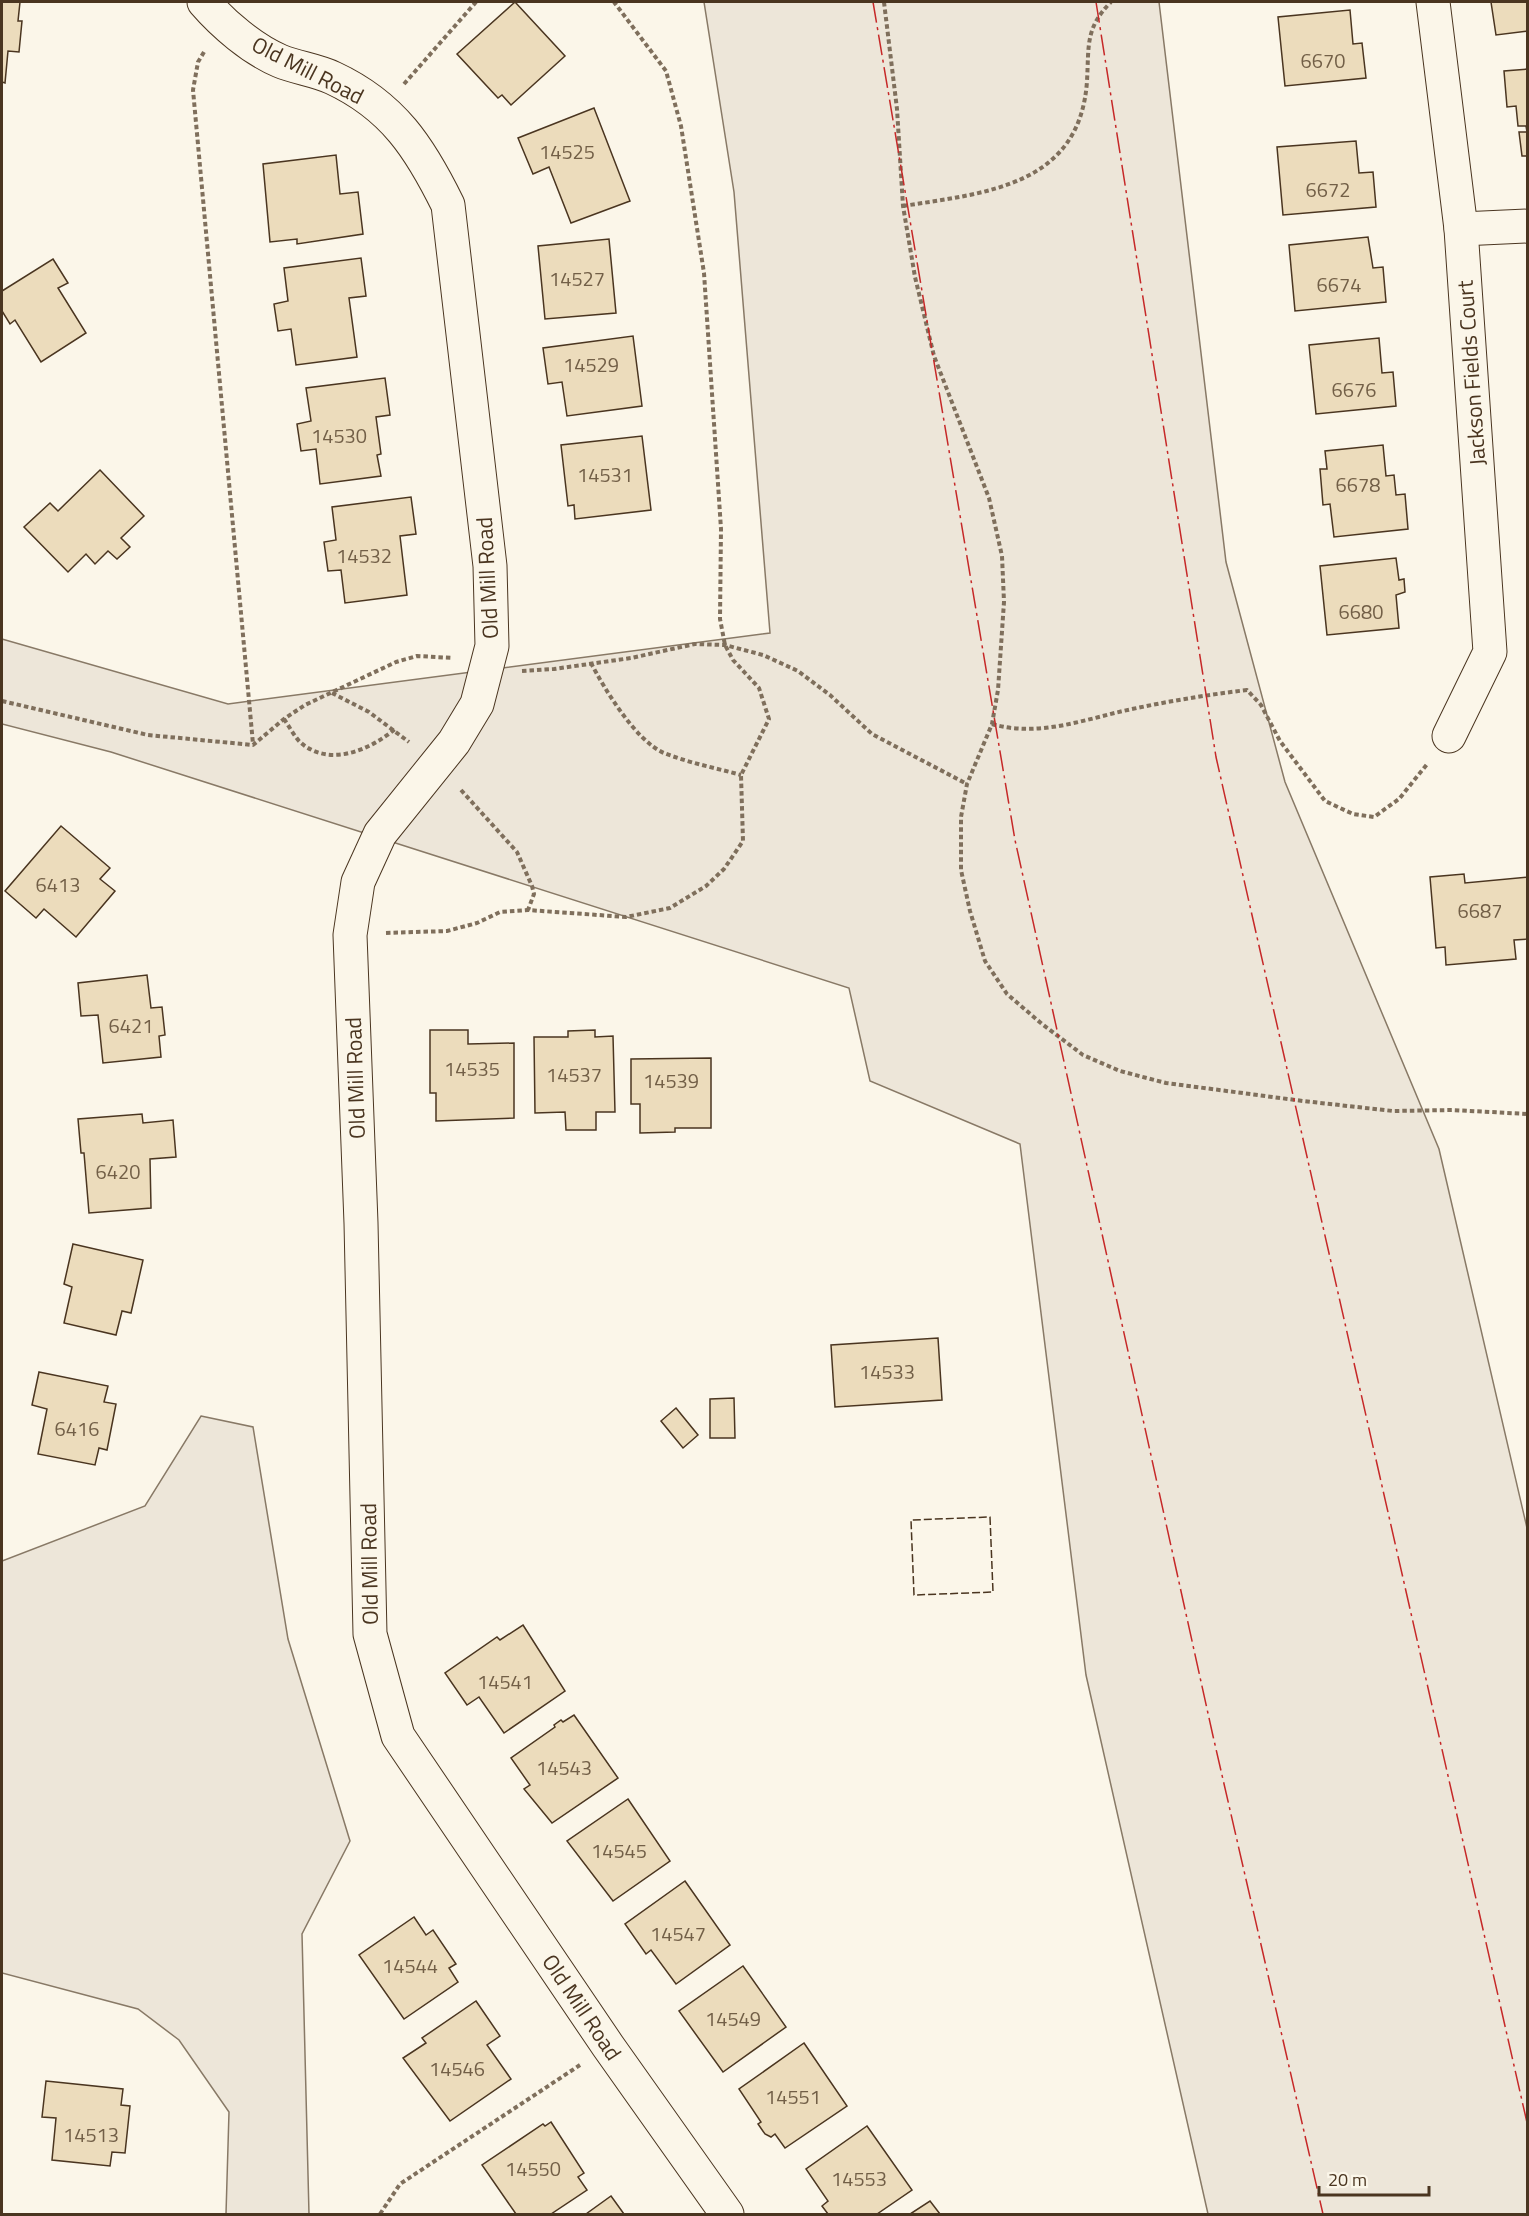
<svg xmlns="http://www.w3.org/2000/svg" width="1529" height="2216" font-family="'Titillium Web',sans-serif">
<rect width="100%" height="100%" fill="#fbf6e9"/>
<!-- green -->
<g fill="#ede6d9" stroke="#887966" stroke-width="1.5">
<path d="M704,2h455l67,560 59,220 154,367 88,379v686h-319l-122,-539 -66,-531 -150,-63 -21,-93 -738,-236 -109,-28v-85l226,65 542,-71 -36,-441z"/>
<path d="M201,1416l52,11 35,212 62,202 -48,93 7,280h-83l3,-102 -50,-72 -41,-31 -136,-36v-412l143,-55z"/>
</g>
<!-- building -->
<g fill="#ecdcbc" stroke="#4a3520" stroke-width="1.5">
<path d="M2,2h18l-2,19h4l-3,31 -11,-1 -3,32 -3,-1z"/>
<path d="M515,2l50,54 -54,49 -9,-10 -4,3 -41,-44z"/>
<path d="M1491,2h37v29l-32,4z"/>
<path d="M1350,10l3,34 9,-1 4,35 -81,8 -7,-69z"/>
<path d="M1528,69v87h-6l-3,-24h8l-1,-6h-8l-2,-20 -9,1 -3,-36z"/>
<path d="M594,108l36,93 -59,22 -22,-56 -16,7 -15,-36z"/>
<path d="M1356,141l3,32 14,-1 3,35 -93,8 -6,-68z"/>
<path d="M336,155l4,39 18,-2 5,42 -66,10v-5l-27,3 -7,-78z"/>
<path d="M1368,237l5,31 10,-1 3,35 -91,9 -6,-66z"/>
<path d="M609,239l7,74 -71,6 -7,-73z"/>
<path d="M361,258l5,38 -17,2 8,59 -61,8 -5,-36 -13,2 -4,-27 14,-3 -4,-33z"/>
<path d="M53,259l15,24 -10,5 28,45 -45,29 -26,-42 -5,4 -8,-13v-20z"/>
<path d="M633,336l9,70 -75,10 -5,-34 -14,2 -5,-36z"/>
<path d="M1379,338l3,35 11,-1 3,34 -80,8 -7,-69z"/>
<path d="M385,378l5,37 -14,2 5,37 -4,1 4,21 -61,8 -4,-35 -15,2 -4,-27 14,-3 -5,-33z"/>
<path d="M642,436l9,74 -76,9 -1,-14 -6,1 -7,-61z"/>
<path d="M1383,445l3,31 8,-1 2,20 9,-1 3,35 -74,8 -4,-33 -7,1 -3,-36h7l-2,-18z"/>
<path d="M100,470l44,46 -23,22 9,9 -13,12 -9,-8 -13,13 -9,-10 -18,18 -44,-45 26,-24 8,8z"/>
<path d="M411,497l5,37 -16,2 7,59 -62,8 -4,-33 -13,1 -4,-29 12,-2 -4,-33z"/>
<path d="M1396,558l3,22 5,-1 1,13 -9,3 3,33 -72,7 -7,-69z"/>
<path d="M61,826l49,42 -10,11 15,12 -39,46 -32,-28 -8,9 -31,-27z"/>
<path d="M1464,874l1,9 63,-6v62l-14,1 2,19 -70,6 -1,-18 -9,1 -6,-71z"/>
<path d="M147,975l4,33 11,-1 3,28 -6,1 2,21 -58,6 -5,-48 -17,1 -3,-33z"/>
<path d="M430,1030h38v14l46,-1v75l-78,3v-28h-6z"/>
<path d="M595,1030v7l18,-1 2,76h-19v18h-30l-1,-18 -30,1 -1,-76h34v-6z"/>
<path d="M711,1058v70h-36v4l-35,1v-29h-9v-45z"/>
<path d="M142,1114l1,9 30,-3 3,37 -26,2 1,49 -62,5 -5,-60h-3l-3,-34z"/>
<path d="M73,1244l70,16 -12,53 -9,-2 -6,24 -52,-12 8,-36 -8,-3z"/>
<path d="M938,1338l4,62 -107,7 -4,-62z"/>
<path d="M39,1372l69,14 -4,16 12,2 -9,46 -8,-2 -4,17 -57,-11 9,-45 -15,-4z"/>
<path d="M734,1398l1,40h-25v-39z"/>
<path d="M676,1408l22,27 -15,13 -22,-27z"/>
<path d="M523,1625l42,66 -61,42 -25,-36 -12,8 -22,-32 52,-36 3,3z"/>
<path d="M574,1715l44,63 -66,45 -28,-34 6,-4 -19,-27 44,-31 -1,-2 7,-5 2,2z"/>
<path d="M628,1799l42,62 -57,40 -46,-60z"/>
<path d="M685,1881l45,64 -54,39 -25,-34 -5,4 -21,-30z"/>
<path d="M414,1917l12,18 7,-5 23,34 -7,4 9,14 -54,37 -45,-64z"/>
<path d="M743,1966l43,61 -63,45 -44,-61z"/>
<path d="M476,2001l24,35 -13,9 24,34 -61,42 -47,-63 23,-15 -4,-5z"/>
<path d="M804,2043l43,63 -62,42 -10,-14 -4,3 -6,-3 -7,-10 3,-2 -22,-33z"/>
<path d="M46,2081l77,8 -2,16 9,1 -5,47 -13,-1 -2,14 -58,-6 4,-42 -14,-1z"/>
<path d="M551,2122l33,51 -6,4 9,13 -36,24h-35l-34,-49 61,-41 2,2z"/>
<path d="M867,2126l45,64 -35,24h-49l-6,-8 6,-5 -22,-32z"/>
<path d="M611,2196l13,18h-38z"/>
<path d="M930,2201l10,13h-30z"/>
</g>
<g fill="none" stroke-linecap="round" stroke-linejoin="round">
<defs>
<g id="street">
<path d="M204,2c19,22 48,47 76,59 17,7 36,9 53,17 60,28 87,70 115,127l42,361 2,80 -15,58 -23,38 -74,92 -22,48 -8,53 11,288 9,411 28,102 210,310 119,168"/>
<path d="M1433,2l28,227 29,423 -41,84"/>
<path d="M1461,229l67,-3"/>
</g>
</defs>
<!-- street casing -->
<use href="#street" stroke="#4a3520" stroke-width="35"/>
<!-- path -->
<g stroke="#7f6f5c" stroke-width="4" stroke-dasharray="4.5 3" stroke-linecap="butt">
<path d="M884,2l13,107 6,97 12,71 19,79 55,142 13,58 2,46 -6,88 -6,34 -25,60 -6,33v53l9,41 15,50 22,33 35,30 41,31 37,16 46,12 137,18 90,10 59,-1 76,4"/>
<path d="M204,52l-6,10 -5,28 60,654"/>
<path d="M404,84l72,-82"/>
<path d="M903,206c83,-13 177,-20 184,-125 2,-35 -2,-53 24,-79"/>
<path d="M591,663c14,27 45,78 73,90 25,10 52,15 77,22"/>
<path d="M522,671l32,-2 77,-11 64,-14 30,1 38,10 35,16 32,24 42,39 95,50"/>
<path d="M332,693l37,19 40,30"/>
<path d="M2,701l146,34 105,10 31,-26 21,-14 91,-43 21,-6 36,2"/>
<path d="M284,719c5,7 10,17 16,23 29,26 70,8 95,-13"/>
<path d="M992,724c44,13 88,-3 131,-13 41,-9 82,-16 124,-21l14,15 19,36 45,60 28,13 21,3 25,-18 29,-36"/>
<path d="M461,790l56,62 15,34 2,8 -6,16"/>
<path d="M386,933l61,-2 30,-8 23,-11 28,-2 98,7 44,-9 36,-22 18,-17 19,-28 -2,-66 28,-56 -10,-31 -26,-28 -8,-15 -5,-26 1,-90 -17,-256 -23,-147 -15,-55 -52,-69"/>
<path d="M380,2214l20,-30 180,-119"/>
</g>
<!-- street -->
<use href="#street" stroke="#fbf6e9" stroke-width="33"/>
<!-- fence -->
<path stroke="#4a3520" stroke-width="1.5" stroke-dasharray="8 3" stroke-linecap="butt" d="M990,1517l3,75 -79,3 -3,-75z"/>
<!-- power -->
<g stroke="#c62828" stroke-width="1.5" stroke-dasharray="21 4.5 3 4.5" stroke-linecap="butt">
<path d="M873,2l142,838 198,896 110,478"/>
<path d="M1096,2l120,755 312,1370"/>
</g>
</g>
<g text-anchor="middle" stroke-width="4.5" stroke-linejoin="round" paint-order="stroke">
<!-- number labels -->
<g font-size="20" fill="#725f47">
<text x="1323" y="68">6670</text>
<text x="567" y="159">14525</text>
<text x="1328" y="197">6672</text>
<text x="577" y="286">14527</text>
<text x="1339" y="292">6674</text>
<text x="591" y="372">14529</text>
<text x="1354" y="397">6676</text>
<text x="339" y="443">14530</text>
<text x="605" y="482">14531</text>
<text x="1358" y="492">6678</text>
<text x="364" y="563">14532</text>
<text x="1361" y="619">6680</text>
<text x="58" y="892">6413</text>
<text x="1480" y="918">6687</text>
<text x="131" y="1033">6421</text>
<text x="472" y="1076">14535</text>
<text x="574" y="1082">14537</text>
<text x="671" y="1088">14539</text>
<text x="118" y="1179">6420</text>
<text x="887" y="1379">14533</text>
<text x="77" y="1436">6416</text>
<text x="505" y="1689">14541</text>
<text x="564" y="1775">14543</text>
<text x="619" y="1858">14545</text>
<text x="678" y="1941">14547</text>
<text x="410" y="1973">14544</text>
<text x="733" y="2026">14549</text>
<text x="457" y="2076">14546</text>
<text x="793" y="2104">14551</text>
<text x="91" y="2142">14513</text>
<text x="533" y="2176">14550</text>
<text x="859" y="2186">14553</text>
</g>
<!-- street labels -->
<g font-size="22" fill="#4a3520" stroke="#fbf6e9">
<text transform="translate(308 70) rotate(27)" y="8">Old Mill Road</text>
<text transform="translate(1471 373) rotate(-94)" y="8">Jackson Fields Court</text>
<text transform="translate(487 578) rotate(-93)" y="8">Old Mill Road</text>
<text transform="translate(355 1078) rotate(-92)" y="8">Old Mill Road</text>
<text transform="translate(369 1564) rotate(-91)" y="8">Old Mill Road</text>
<text transform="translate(582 2007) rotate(56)" y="8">Old Mill Road</text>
</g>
</g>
<!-- border -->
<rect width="1529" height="2216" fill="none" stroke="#4a3520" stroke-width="6"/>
<!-- scale -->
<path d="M1319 2186v9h110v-9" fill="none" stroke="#4a3520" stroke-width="3"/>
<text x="1328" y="2186" font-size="18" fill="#4a3520" stroke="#fbf6e9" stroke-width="4.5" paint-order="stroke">20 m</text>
</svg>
